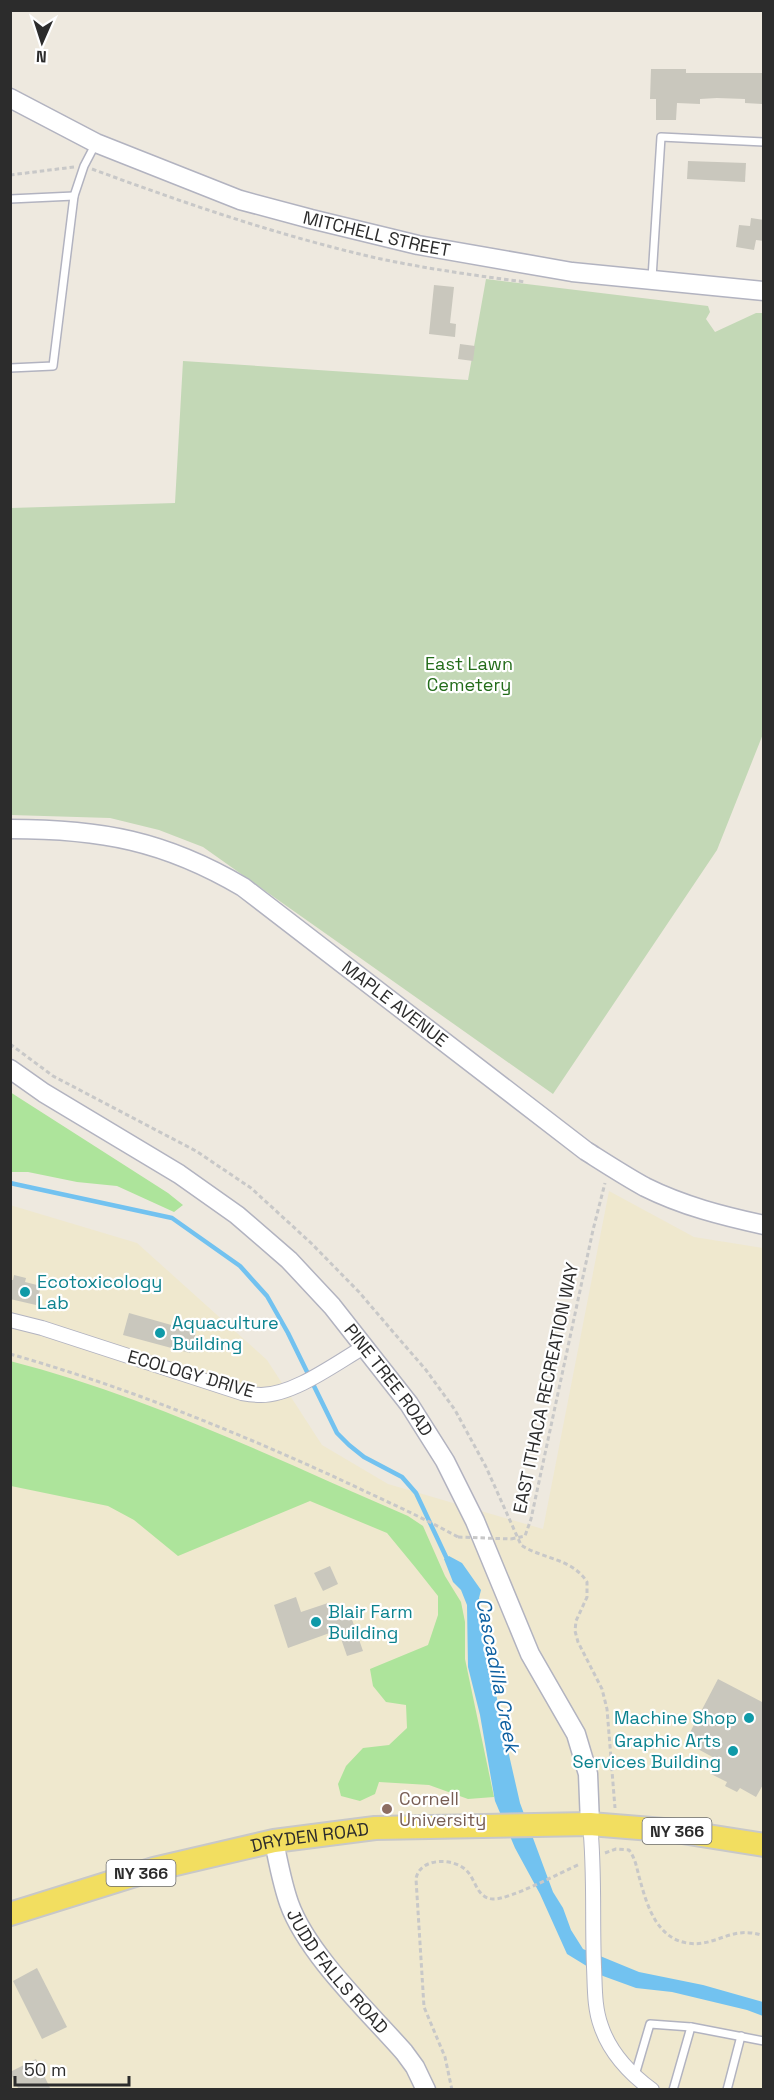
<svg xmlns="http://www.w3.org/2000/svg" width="774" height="2100" font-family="'Space Grotesk',sans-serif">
<rect width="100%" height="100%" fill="#eee9df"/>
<!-- education -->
<path fill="#efe8ce" d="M609,1191l85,46 69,11v841h-752l-1,-884 127,38 130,117 55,85 66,39 155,45z"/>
<!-- green -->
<g fill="#ade49b">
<path d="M10,1092l158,101 15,12 -9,7 -57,-26 -40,-4 -49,-10h-17z"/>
<path d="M10,1361c138,35 268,99 398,155l15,10 22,50 16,26 4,20v37l29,138 -26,2 -39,-14 -50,-3 -4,12 -15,7 -19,-5 -3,-12 8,-18 17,-18 26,-3 18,-17 -1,-23 -20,-3 -13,-16 -3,-17 58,-24 10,-30v-19l-23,-29 -28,-34 -77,-32 -132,55 -44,-36 -26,-14 -97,-20z"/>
</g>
<!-- cemetery -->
<path fill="#c3d8b6" d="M486,279l222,27 2,6 -4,7 9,13 41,-19h7v421l-46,116 -164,244 -350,-247 -44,-17 -49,-12 -99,-3v-307l164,-5 8,-142 285,19z"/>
<!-- water -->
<path fill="#72c2f0" d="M449,1556l13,7 19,27 -2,8 3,26 7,26 10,61 21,92 33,89 10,16 8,22 12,19 56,23 64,13 60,17v14l-16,-6 -75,-18 -36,-4 -33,-12 -36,-22 -27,-60 -25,-46 -20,-47 -15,-86 -12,-48 -1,-62 -6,-15 -8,-8 -9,-23z"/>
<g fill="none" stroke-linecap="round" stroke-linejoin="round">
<!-- stream -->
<path stroke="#72c2f0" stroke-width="4.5" d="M10,1183l162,35 68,48 27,30 21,37 49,100 12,12 15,12 38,20 14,16 32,68"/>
</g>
<!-- building -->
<g fill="#c9c7bd">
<path d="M651,69h35v4h78v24h-2v7l-17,-1v-4l-28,-1 -17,1v5l-23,-1 -1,17h-20v-21h-6z"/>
<path d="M688,161l58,2 -1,19 -58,-3z"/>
<path d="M751,218l13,2v21l-8,-1 -2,10 -18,-3 3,-22 11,1z"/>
<path d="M434,285l20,2 -4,36 6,1 -1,13 -26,-3z"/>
<path d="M460,344l15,2 -2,15 -15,-2z"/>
<path d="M14,1275l12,3 -1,4 16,4 -5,19 -26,-6v-19h3z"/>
<path d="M129,1313l67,19 -6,21 -67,-18z"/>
<path d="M330,1566l8,18 -15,7 -9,-18z"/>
<path d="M296,1597l5,15 27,-9 3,11 17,-6 15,43 -16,5 -9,-26 -50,18 -14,-43z"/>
<path d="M718,1679l46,24v80l-8,14 -16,-9 -3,4 -12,-6 2,-4 -16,-8 7,-14 -33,-18z"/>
<path d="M37,1968l30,59 -25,12 -29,-58z"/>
<path d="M36,2059l15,31h-32l-9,-18z"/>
</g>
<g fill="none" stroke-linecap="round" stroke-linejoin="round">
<defs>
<g id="service">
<path d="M10,199l64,-3"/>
<path d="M652,278l9,-141 103,5"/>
<path d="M10,368l43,-2 21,-170 10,-30 12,-23"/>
<path d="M635,2075l15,-51 41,3 73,14"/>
<path d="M673,2090l18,-63"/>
<path d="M727,2090l14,-54"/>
</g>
<g id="minor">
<path d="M10,1320l32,8 200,65c6,1 13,2 19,2 33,0 75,-32 103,-48"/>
<path d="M590,1824c5,48 2,95 4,143 1,19 0,40 7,59 9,27 28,47 51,64"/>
</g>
<g id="tertiary">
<path id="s1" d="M10,98l86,45 144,57 71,19 107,26 154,27 192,19"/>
<path id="s2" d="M10,829c91,0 155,12 233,58l343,264c19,12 39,25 59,36 38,19 78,29 119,38"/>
<path id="s3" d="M10,1069l34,24 135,81 58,41 52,45 43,46 77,98 36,57 30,60 55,133 46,80 12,40 2,50"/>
<path id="s4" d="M274,1841c4,21 8,42 15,62 18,51 79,108 115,149l11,15 11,23"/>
</g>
<g id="primary">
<path id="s5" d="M10,1914l144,-45 120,-28 101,-13 215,-4 86,7 88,14"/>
</g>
</defs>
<!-- service casing -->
<use href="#service" stroke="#b2b3c0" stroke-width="10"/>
<!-- minor casing -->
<use href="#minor" stroke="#b2b3c0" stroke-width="16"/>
<!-- tertiary casing -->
<use href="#tertiary" stroke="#b2b3c0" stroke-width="21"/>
<!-- primary casing -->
<use href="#primary" stroke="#c8c8c8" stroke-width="26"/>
<!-- path -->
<g stroke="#c8c8c8" stroke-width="3" stroke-dasharray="4.5 3" stroke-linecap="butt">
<path d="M92,169c95,35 191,68 289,90 48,10 97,17 145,23"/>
<path d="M10,175l64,-8"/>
<path d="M10,1044l43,32 143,75 55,37 60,55 48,49 35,41 32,37 29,40 31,57 35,78c21,14 51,13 66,37v15l-11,24 -1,10 3,11 24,47 5,20 8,99"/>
<path d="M10,1354c113,32 222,76 329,125 40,19 81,37 119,58"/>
<path d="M511,1539l14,-3 6,-17 62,-289 12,-47"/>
<path d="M605,1853l11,-4 13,1c7,9 8,20 11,30 7,26 17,58 47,63 29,5 44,-19 77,-7"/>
<path d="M452,2090l-7,-33 -21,-50 -8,-128c3,-21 36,-22 50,-9 10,9 10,28 27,29 16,1 69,-27 87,-35"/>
</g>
<!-- service -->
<use href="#service" stroke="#fff" stroke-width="7"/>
<!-- minor -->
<use href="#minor" stroke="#fff" stroke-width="14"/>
<!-- tertiary -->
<use href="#tertiary" stroke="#fff" stroke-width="18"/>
<!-- primary -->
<use href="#primary" stroke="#f2de60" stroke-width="22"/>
<!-- path-bridge -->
<path stroke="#c8c8c8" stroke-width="3" stroke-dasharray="4.5 3" stroke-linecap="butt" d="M458,1537l53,2"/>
</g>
<!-- markers -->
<g fill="#0f9aa8" stroke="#fff" stroke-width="2">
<circle cx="25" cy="1292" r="6"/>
<circle cx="160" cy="1333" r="6"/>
<circle cx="316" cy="1622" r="6"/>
<circle cx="749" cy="1718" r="6"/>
<circle cx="733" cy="1751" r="6"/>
</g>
<circle fill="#8d6e63" stroke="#fff" stroke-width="2" cx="387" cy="1809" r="6"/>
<g text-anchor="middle" stroke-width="4.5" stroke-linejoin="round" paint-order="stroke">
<!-- shield labels -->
<g fill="#fff" stroke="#6b6b6b" stroke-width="1.5">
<rect x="642.5" y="1818" width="69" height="26" rx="4.5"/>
<rect x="106.5" y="1860" width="69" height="26" rx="4.5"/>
</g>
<g font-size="16" font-weight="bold" fill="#2c2c2c">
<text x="677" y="1837">NY 366</text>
<text x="141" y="1879">NY 366</text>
</g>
<!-- street labels -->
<g font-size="18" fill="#2c2c2c" stroke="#fff">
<text dy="6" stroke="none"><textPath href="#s1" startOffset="393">MITCHELL STREET</textPath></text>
<text dy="6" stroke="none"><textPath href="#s2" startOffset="435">MAPLE AVENUE</textPath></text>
<text transform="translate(191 1374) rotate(16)" y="6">ECOLOGY DRIVE</text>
<text dy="6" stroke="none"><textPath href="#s3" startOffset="495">PINE TREE ROAD</textPath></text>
<text transform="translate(546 1388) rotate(-78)" y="6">EAST ITHACA RECREATION WAY</text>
<text dy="6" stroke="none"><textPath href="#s5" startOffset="310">DRYDEN ROAD</textPath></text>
<text dy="6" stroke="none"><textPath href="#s4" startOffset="148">JUDD FALLS ROAD</textPath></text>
</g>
<!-- park labels -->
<g font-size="18" fill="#236c1a" stroke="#fff">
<text x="469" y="670">East Lawn<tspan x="469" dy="21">Cemetery</tspan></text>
</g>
<!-- culture labels -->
<g font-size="18" fill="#0d838f" stroke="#fff" text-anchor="start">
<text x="37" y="1288">Ecotoxicology<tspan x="37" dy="21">Lab</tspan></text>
<text x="172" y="1329">Aquaculture<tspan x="172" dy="21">Building</tspan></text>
<text x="328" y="1618">Blair Farm<tspan x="328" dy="21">Building</tspan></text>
<text x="737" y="1724" text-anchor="end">Machine Shop</text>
<text x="721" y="1747" text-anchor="end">Graphic Arts<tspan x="721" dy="21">Services Building</tspan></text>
</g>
<!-- education labels -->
<g font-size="18" fill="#785e54" stroke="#fff" text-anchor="start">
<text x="399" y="1805">Cornell<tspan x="399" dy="21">University</tspan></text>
</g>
<!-- water labels -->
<g font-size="20" font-style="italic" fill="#0c5fa0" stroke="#fff">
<text transform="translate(498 1675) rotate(79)" y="7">Cascadilla Creek</text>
</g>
</g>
<!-- border -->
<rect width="774" height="2100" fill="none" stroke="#2c2c2c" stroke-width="24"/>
<!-- north arrow -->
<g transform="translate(42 42) rotate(183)" stroke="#ffffff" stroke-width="4.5" paint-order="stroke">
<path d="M0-4.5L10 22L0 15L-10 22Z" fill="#2c2c2c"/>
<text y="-9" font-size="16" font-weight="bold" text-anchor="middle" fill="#2c2c2c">N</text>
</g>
<!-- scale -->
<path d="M15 2076v9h114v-9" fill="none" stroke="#2c2c2c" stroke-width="3"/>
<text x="24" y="2076" font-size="18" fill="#2c2c2c" stroke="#ffffff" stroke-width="4.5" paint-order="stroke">50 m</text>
</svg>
